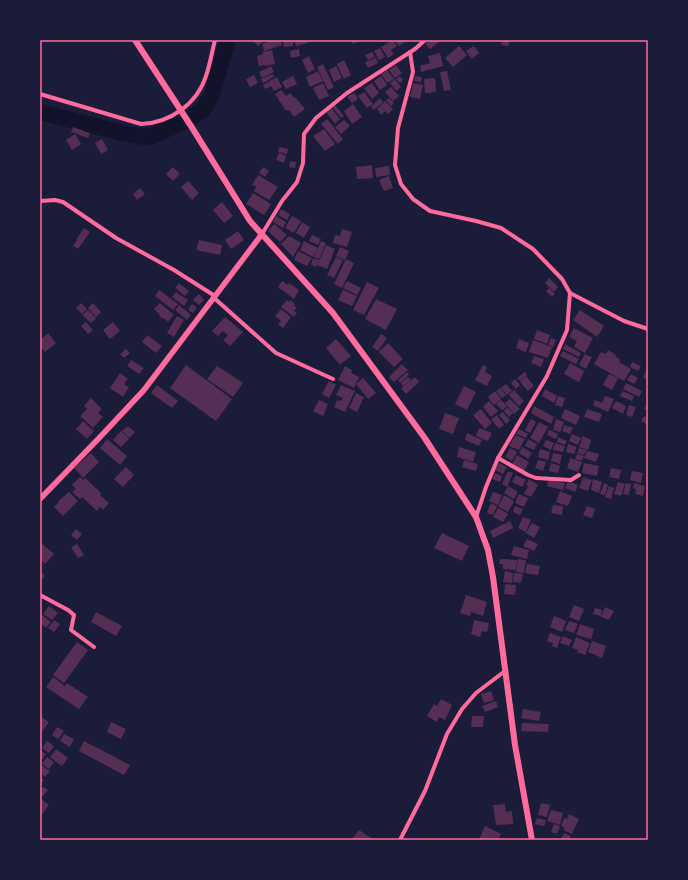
<svg xmlns="http://www.w3.org/2000/svg" width="688" height="880" font-family="'Source Sans 3',sans-serif">
<rect width="100%" height="100%" fill="#1b1b3a"/>
<g fill="none" stroke-linecap="round" stroke-linejoin="round">
<!-- river -->
<path stroke="#12122b" stroke-width="16" d="M40,112l83,21 20,4 9,-1 27,-12 23,-13 10,-16 16,-55"/>
</g>
<!-- building -->
<g fill="#542f53">
<path d="M252,40h13l-7,6z"/>
<path d="M272,40h8l2,5 -18,6 -2,-7z"/>
<path d="M283,40h10v6l-9,1z"/>
<path d="M294,40h13l1,3 -12,3z"/>
<path d="M350,40h11l-8,4z"/>
<path d="M393,40l4,6 -6,4 3,4 -6,4 -7,-11z"/>
<path d="M396,40h12l-9,6 -4,-5z"/>
<path d="M430,40h7l2,2 -9,7 -5,-5z"/>
<path d="M503,40h7l-2,6 -7,-1z"/>
<path d="M459,46l8,9 -14,12 -8,-9z"/>
<path d="M474,46l5,7 -7,6 -6,-8z"/>
<path d="M380,48l5,9 -6,3 -5,-9z"/>
<path d="M299,49l1,7 -9,2 -1,-7z"/>
<path d="M272,50l3,14 -10,2v-1l-6,1 -2,-10 6,-2 -1,-2z"/>
<path d="M372,52l3,5 -7,3 -3,-5z"/>
<path d="M440,53l3,13 -22,6 -1,-6 10,-3 -2,-7z"/>
<path d="M309,56l6,13 -7,4 -6,-13z"/>
<path d="M376,58l2,5 -10,5 -3,-6z"/>
<path d="M344,60l7,15 -7,4 -7,-15z"/>
<path d="M323,64l11,23 -6,3 -11,-23z"/>
<path d="M396,65l6,8 -7,5 -6,-8z"/>
<path d="M271,66l3,6 -12,6 -3,-6z"/>
<path d="M336,66l6,12 -8,4 -5,-12z"/>
<path d="M387,70l7,9 -7,4 -6,-9z"/>
<path d="M318,71l5,10 -13,6 -4,-10z"/>
<path d="M447,71l4,19 -7,1 -4,-19z"/>
<path d="M273,74l1,3 -11,6 -2,-4z"/>
<path d="M254,75l4,8 -8,4 -4,-8z"/>
<path d="M293,76l4,8 -11,5 -4,-7z"/>
<path d="M381,76l6,9 -7,5 -6,-9z"/>
<path d="M400,76l3,4 -3,3 -4,-4z"/>
<path d="M415,76l7,1 -1,5 -7,-1z"/>
<path d="M277,77l5,10 -8,4 -3,-5 -6,3 -2,-4z"/>
<path d="M435,78l1,14 -11,1 -1,-14z"/>
<path d="M395,79l6,8 -5,4 -6,-8z"/>
<path d="M323,83l6,13 -10,4 -6,-12z"/>
<path d="M372,83l7,10 -7,6 -8,-11z"/>
<path d="M413,83l10,2 -3,14 -10,-2z"/>
<path d="M391,87l8,9 -6,5 -8,-9z"/>
<path d="M281,90l5,6 4,-3 4,5 1,-1 10,12 -11,8 -5,-7 -3,1 -11,-17z"/>
<path d="M364,92l9,12 -6,4 -9,-12z"/>
<path d="M354,93l4,6 -6,4 -5,-6z"/>
<path d="M380,98l3,4 -9,8 -3,-3z"/>
<path d="M389,98l5,5 -3,3 -5,-6z"/>
<path d="M385,101l8,8 -5,5 -8,-8z"/>
<path d="M353,104l9,13 -10,7 -8,-13z"/>
<path d="M335,105l9,11 -3,2 -9,-11z"/>
<path d="M380,106l5,5 -4,4 -4,-6z"/>
<path d="M331,108l9,11 -5,5 -9,-12z"/>
<path d="M327,119l16,20 -5,5 -17,-20z"/>
<path d="M344,120l6,6 -9,8 -6,-7z"/>
<path d="M73,127l17,6 -2,5 -17,-6z"/>
<path d="M324,129l11,15 -10,7 -12,-15z"/>
<path d="M75,134l6,10 -9,6 -6,-10z"/>
<path d="M102,139l6,11 -7,4 -6,-11z"/>
<path d="M279,147l9,2 -1,5 -9,-2z"/>
<path d="M279,153l7,3 -2,7 -8,-3z"/>
<path d="M290,161l6,1 -1,6 -6,-1z"/>
<path d="M372,165l1,13 -16,1 -1,-12z"/>
<path d="M389,166l1,9 -14,2 -1,-9z"/>
<path d="M173,167l7,7 -7,7 -7,-7z"/>
<path d="M263,167l6,4 -4,6 -6,-4z"/>
<path d="M258,175l20,12 -9,13 -15,-9 2,-5 -4,-1z"/>
<path d="M389,176l4,12 -9,3 -5,-11z"/>
<path d="M188,181l11,12 -7,7 -11,-13z"/>
<path d="M140,188l5,6 -8,6 -4,-6z"/>
<path d="M253,193l18,11 -7,11 -18,-11z"/>
<path d="M222,202l11,14 -9,7 -11,-13z"/>
<path d="M281,209l9,5 -3,6 -9,-5z"/>
<path d="M276,216l10,6 -3,6 -10,-6z"/>
<path d="M292,216l9,5 -7,12 -9,-5z"/>
<path d="M302,222l8,5 -6,11 -8,-5z"/>
<path d="M274,224l13,11 -7,7 -12,-11z"/>
<path d="M84,228l6,4 -12,17 -5,-3 4,-5 -1,-1z"/>
<path d="M342,229l10,3 -5,15 -14,-4 2,-8 5,1z"/>
<path d="M238,231l6,9 -13,9 -6,-9z"/>
<path d="M312,235l9,4 -3,6 -9,-4z"/>
<path d="M289,236l12,7 -8,14 -12,-13z"/>
<path d="M199,240l23,5 -2,10 -24,-5z"/>
<path d="M304,241l14,7 -5,9 -13,-7z"/>
<path d="M321,241l5,2 -7,16 -5,-2z"/>
<path d="M326,245l9,4 -8,20 -10,-4z"/>
<path d="M340,247l9,4 -4,9 -9,-4z"/>
<path d="M298,251l14,7 -5,8 -13,-6z"/>
<path d="M336,257l7,3 -9,18 -7,-3z"/>
<path d="M313,258l6,2 -3,7 -5,-2z"/>
<path d="M346,259l8,4 -12,25 -8,-4z"/>
<path d="M549,278l9,9 -4,5 -9,-9z"/>
<path d="M282,281l6,4 1,-2 10,7 -5,9 -16,-12z"/>
<path d="M347,281l14,7 -4,7 -14,-7z"/>
<path d="M367,282l12,6 -15,27 -11,-5z"/>
<path d="M179,283l10,8 -4,5 -10,-8z"/>
<path d="M549,288l6,6 -3,3 -6,-6z"/>
<path d="M159,290l19,14 -5,6 -18,-14z"/>
<path d="M343,290l14,6 -5,10 -14,-6z"/>
<path d="M176,292l12,8 -4,6 -12,-9z"/>
<path d="M199,294l5,6 -5,5 -6,-5z"/>
<path d="M376,299l21,10 -11,21 -21,-11z"/>
<path d="M287,300l2,2 1,-2 5,4 -1,2 3,2 -3,3 3,2 -3,4 -13,-10z"/>
<path d="M81,303l6,6 -5,5 -6,-6z"/>
<path d="M93,303l8,9 -5,5 -8,-9z"/>
<path d="M160,303l14,12 -6,7 -4,-4 -1,1 -4,-3 1,-1 -6,-6z"/>
<path d="M192,304l5,4 -4,5 -5,-3z"/>
<path d="M179,305l12,10 -4,5 -12,-10z"/>
<path d="M281,309l10,8 -8,11 -5,-4 3,-3 -6,-5z"/>
<path d="M88,310l8,8 -5,5 -9,-8z"/>
<path d="M580,310l24,16 -7,11 -24,-17z"/>
<path d="M177,316l7,4 -10,17 -7,-4z"/>
<path d="M225,317l18,15 -13,14 -7,-6 5,-5 -5,-4 -5,5 -6,-5z"/>
<path d="M86,322l7,8 -5,4 -7,-8z"/>
<path d="M113,322l7,9 -10,8 -7,-9z"/>
<path d="M574,328l19,10 -8,15 -11,-6 3,-6 -8,-4z"/>
<path d="M537,330l13,5 -3,9 -13,-5z"/>
<path d="M48,333l8,10 -11,9 -5,-6v-6z"/>
<path d="M381,334l6,4 -9,13 -6,-4z"/>
<path d="M147,335l15,11 -6,7 -14,-11z"/>
<path d="M551,338l5,2 -3,7 -5,-2z"/>
<path d="M336,339l15,17 -11,9 -14,-17z"/>
<path d="M519,339l10,4 -3,9 -10,-4z"/>
<path d="M533,340l19,7 -4,11 -19,-6z"/>
<path d="M388,343l15,16 -9,8 -15,-15z"/>
<path d="M565,344l16,9 -2,4 -16,-8z"/>
<path d="M126,349l4,4 -6,5 -4,-4z"/>
<path d="M608,350l8,5 -1,1 5,4 -1,2 12,7 -7,12 -30,-17 7,-12 5,2z"/>
<path d="M563,351l16,8 -3,5 -16,-8z"/>
<path d="M585,354l7,3 -6,12 -7,-4z"/>
<path d="M534,356l10,3 -3,8 -10,-4z"/>
<path d="M131,360l13,8 -5,6 -12,-8z"/>
<path d="M632,362l9,4 -3,5 -8,-4z"/>
<path d="M570,363l14,8 -5,11 -15,-8z"/>
<path d="M402,364l6,6 -14,12 -5,-5z"/>
<path d="M186,365l46,34 -16,22 -46,-33z"/>
<path d="M483,365l4,2 -2,5 7,4 -5,10 -12,-6z"/>
<path d="M217,366l26,17 -10,14 -26,-18z"/>
<path d="M345,366l7,4 -1,3 8,4 -5,11 -16,-8z"/>
<path d="M646,371l2,1v8l-5,-3z"/>
<path d="M407,372l2,3 -9,8 -2,-3z"/>
<path d="M525,372l2,3 -7,6 -3,-3z"/>
<path d="M120,373l8,6 -4,5 5,3 -6,10 -13,-9z"/>
<path d="M609,374l9,4 -6,12 -9,-5z"/>
<path d="M631,374l7,4 -4,6 -7,-4z"/>
<path d="M526,376l8,10 -6,5 -8,-9z"/>
<path d="M408,377l3,3 -8,6 -2,-3z"/>
<path d="M415,377l4,5 -13,12 -5,-6z"/>
<path d="M363,378l13,15 -8,6 -12,-15z"/>
<path d="M515,379l5,6 -4,4 -5,-6z"/>
<path d="M329,381l7,4 -7,13 -7,-4z"/>
<path d="M626,383l16,8 -3,6 -16,-8z"/>
<path d="M506,384l6,7 -5,4 -6,-7z"/>
<path d="M157,385l21,16 -6,7 -21,-15z"/>
<path d="M341,385l14,6 -10,21 -11,-5 3,-7 4,1 2,-3 -7,-3z"/>
<path d="M464,386l12,6 -9,18 -12,-6z"/>
<path d="M500,388l6,7 -4,3 -6,-7z"/>
<path d="M545,389l12,7 -3,7 -12,-7z"/>
<path d="M514,390l10,11 -5,5 -10,-11z"/>
<path d="M495,391l6,8 -7,6 -6,-8z"/>
<path d="M622,391l12,5 -2,5 -12,-5z"/>
<path d="M356,393l8,4 -7,15 -8,-4z"/>
<path d="M558,396l7,2 -3,9 -7,-2z"/>
<path d="M605,396l9,3 -6,13 -15,-7 2,-5 7,3z"/>
<path d="M91,398l11,11 -4,4 5,4 -10,11 -13,-12 7,-7 -3,-3z"/>
<path d="M510,399l10,10 -6,5 -9,-11z"/>
<path d="M319,400l9,4 -5,12 -10,-5z"/>
<path d="M501,400l6,6 -5,4 -6,-6z"/>
<path d="M489,401l9,10 -7,6 -8,-10z"/>
<path d="M616,401l10,5 -3,8 -11,-6z"/>
<path d="M648,401v9l-4,-1z"/>
<path d="M629,405l7,2 -4,10 -6,-2z"/>
<path d="M534,406l20,11 -3,7 -20,-11z"/>
<path d="M507,407l6,6 -4,4 -5,-6z"/>
<path d="M481,409l11,14 -7,6 -12,-14z"/>
<path d="M565,409l15,7 -4,9 -15,-7z"/>
<path d="M587,409l15,5 -3,8 -15,-5z"/>
<path d="M503,412l7,8 -4,4 -7,-9z"/>
<path d="M445,413l14,5 -6,16 -14,-5z"/>
<path d="M497,415l7,10 -5,4 -8,-10z"/>
<path d="M644,416l4,2v7l-7,-4z"/>
<path d="M531,419l5,3 -6,11 -5,-3z"/>
<path d="M556,419l8,3 -4,10 -7,-2z"/>
<path d="M83,421l11,10 -7,8 -11,-10z"/>
<path d="M539,422l9,5 -9,16 -9,-5z"/>
<path d="M564,425l9,3 -3,6 -8,-3z"/>
<path d="M128,426l7,6 -6,6 -7,-7z"/>
<path d="M479,428l13,5 -4,8 -12,-5z"/>
<path d="M519,429l9,5 -2,4 -10,-4z"/>
<path d="M549,430l9,4 -2,5 -9,-4z"/>
<path d="M121,431l8,8 -8,8 -8,-7z"/>
<path d="M467,433l15,7 -3,6 -14,-6z"/>
<path d="M572,434l9,4 -3,7 -9,-4z"/>
<path d="M515,435l10,4 -6,11 -10,-4z"/>
<path d="M583,436l8,4 -3,10 -9,-3z"/>
<path d="M558,437l9,4 -2,4 -8,-3z"/>
<path d="M107,439l20,17 -7,9 -20,-17z"/>
<path d="M528,439l9,5 -3,6 -9,-4z"/>
<path d="M546,440l8,3 -3,7 -8,-4z"/>
<path d="M555,443l10,3 -2,6 -10,-2z"/>
<path d="M568,444l9,3 -3,7 -8,-2z"/>
<path d="M459,447l17,5 -3,10 -16,-5z"/>
<path d="M522,447l10,6 -4,6 -9,-6z"/>
<path d="M510,448l7,4 -5,9 -7,-4z"/>
<path d="M579,448l7,2 -2,5 -7,-2z"/>
<path d="M540,449l10,3 -2,8 -10,-3z"/>
<path d="M587,451l12,3 -3,8 -12,-4z"/>
<path d="M91,453l8,9 -16,16 -9,-10z"/>
<path d="M553,453l9,2 -2,9 -9,-3z"/>
<path d="M577,454l7,2 -2,5 -7,-2z"/>
<path d="M517,455l12,7 -5,9 -12,-7z"/>
<path d="M570,458l12,4 -4,10 -11,-4z"/>
<path d="M464,460l14,4 -2,7 -14,-4z"/>
<path d="M538,460l8,2 -3,9 -8,-3z"/>
<path d="M499,463l8,4 -4,7 -8,-4z"/>
<path d="M551,463l9,3 -2,7 -9,-2z"/>
<path d="M584,463l15,3 -2,10 -15,-3z"/>
<path d="M126,467l8,8 -11,12 -9,-8z"/>
<path d="M611,468l10,2 -2,9 -10,-2z"/>
<path d="M508,471l5,2 -6,14 -5,-3z"/>
<path d="M632,471l11,2 -2,10 -11,-3z"/>
<path d="M495,473l7,3 -2,6 -8,-3z"/>
<path d="M516,475l10,5 -4,7 -10,-5z"/>
<path d="M80,477l3,3 2,-2 16,15 -1,2 9,8 -6,7 -3,-3 -3,4 -15,-14 -2,2 -8,-7 4,-3 -4,-4z"/>
<path d="M583,477l9,3 -4,11 -9,-3z"/>
<path d="M529,479l9,6 -7,12 -7,-3 4,-8 -2,-1z"/>
<path d="M593,479l9,3 -3,11 -8,-3z"/>
<path d="M548,480l17,3 -2,7 -16,-4z"/>
<path d="M568,481l10,4 -3,7 -10,-4z"/>
<path d="M618,482l7,2 -4,12 -7,-2z"/>
<path d="M604,483l4,2 -3,10 -5,-1z"/>
<path d="M626,483l5,1 -2,11 -6,-1z"/>
<path d="M634,483l11,3 -2,10 -8,-2 1,-5 -3,-1z"/>
<path d="M508,486l10,6 -4,7 -10,-6z"/>
<path d="M609,486l5,2 -3,11 -6,-2z"/>
<path d="M560,491l12,5 -4,10 -12,-4z"/>
<path d="M69,492l9,9 -15,15 -9,-9 5,-5 -1,-1z"/>
<path d="M493,492l9,3 -4,10 -9,-4z"/>
<path d="M519,494l9,4 -4,9 -9,-4z"/>
<path d="M504,495l10,6 -6,11 -10,-5z"/>
<path d="M491,503l6,3 -4,9 -6,-2z"/>
<path d="M553,505l10,1 -1,9 -11,-2z"/>
<path d="M515,506l8,3 -3,6 -7,-3z"/>
<path d="M587,506l8,3 -3,9 -9,-3z"/>
<path d="M498,508l10,6 -5,8 -10,-5z"/>
<path d="M523,517l8,3 -5,12 -8,-4z"/>
<path d="M510,521l3,7 -20,10 -3,-7z"/>
<path d="M532,523l8,4 -6,11 -8,-5z"/>
<path d="M76,529l6,5 -5,6 -6,-5z"/>
<path d="M442,533l27,13 -7,15 -28,-13z"/>
<path d="M527,539l11,5 -4,7 -11,-5z"/>
<path d="M41,543l13,11 -9,10 -5,-5v-15z"/>
<path d="M77,544l7,11 -6,3 -7,-11z"/>
<path d="M514,546l15,4 -2,9 -16,-4z"/>
<path d="M500,559l17,1 -1,10 -13,-1v-5h-4z"/>
<path d="M518,559l8,1 -2,13 -8,-1z"/>
<path d="M527,564l13,2 -2,9 -13,-2z"/>
<path d="M40,571l5,5 -4,4h-1z"/>
<path d="M505,571l8,2 -1,10 -9,-1z"/>
<path d="M514,573l9,1 -2,9 -8,-1z"/>
<path d="M505,584l11,1 -1,10 -11,-1z"/>
<path d="M466,595l21,7 -4,14 -12,-4 -1,4 -10,-3z"/>
<path d="M574,605l10,4 -5,12 -10,-4z"/>
<path d="M49,606l9,7 -6,7 -9,-6z"/>
<path d="M605,607l9,4 -5,9 -8,-3z"/>
<path d="M595,608l7,2 -1,6 -8,-2z"/>
<path d="M96,612l26,14 -6,10 -25,-14z"/>
<path d="M42,615l9,7 -5,6 -6,-5v-6z"/>
<path d="M554,616l12,5 -4,11 -12,-5z"/>
<path d="M54,620l6,4 -6,8 -6,-4z"/>
<path d="M474,620l15,3 -2,9 -5,-1 -2,6 -9,-3z"/>
<path d="M569,621l9,3 -4,9 -9,-3z"/>
<path d="M580,624l14,5 -3,10 -15,-4z"/>
<path d="M550,633l11,4 -4,11 -5,-2 1,-3 -6,-2z"/>
<path d="M563,636l9,4 -3,6 -9,-3z"/>
<path d="M576,637l14,6 -5,12 -8,-3 1,-2 -6,-2z"/>
<path d="M592,641l14,5 -4,12 -14,-6z"/>
<path d="M77,642l11,8 -24,33 -11,-8z"/>
<path d="M53,677l12,9 2,-3 21,14 -9,12 -33,-22z"/>
<path d="M491,691l3,9 -10,3 -3,-9z"/>
<path d="M441,699l11,6 -7,15 -6,-3 -2,5 -10,-6 7,-12 3,2z"/>
<path d="M496,701l2,6 -13,5 -3,-6z"/>
<path d="M523,709l18,3 -2,9 -18,-3z"/>
<path d="M40,716l9,6 -9,13z"/>
<path d="M472,716h12l-1,11h-12z"/>
<path d="M111,722l15,7 -5,10 -14,-7z"/>
<path d="M522,723l27,1 -1,8 -27,-1z"/>
<path d="M57,727l7,4 -6,8 -6,-4z"/>
<path d="M64,734l10,5 -4,8 -10,-6z"/>
<path d="M47,741l7,5 -5,7 -7,-5z"/>
<path d="M84,741l46,24 -6,10 -45,-24z"/>
<path d="M56,749l12,9 -6,8 -12,-9z"/>
<path d="M40,750l6,4 -5,7h-1z"/>
<path d="M47,757l7,5 -5,7 -7,-5z"/>
<path d="M41,765l9,6 -5,6 -5,-4z"/>
<path d="M40,777l4,3 -4,5z"/>
<path d="M40,786l3,2 1,-1 4,3 -6,7 -2,-2z"/>
<path d="M40,798l9,7 -7,9 -2,-1z"/>
<path d="M541,803l9,2 -3,12 -9,-2z"/>
<path d="M505,804l1,8 6,-1 1,13 -17,1 -3,-20z"/>
<path d="M551,810l12,3 -3,12 -13,-4z"/>
<path d="M569,814l10,5 -7,15 -9,-4 2,-2 -4,-2 3,-8 3,1z"/>
<path d="M537,818l9,2 -2,6 -9,-2z"/>
<path d="M554,824l6,2 -3,8 -6,-2z"/>
<path d="M485,826l16,8 -3,6h-19z"/>
<path d="M359,830l15,10 -22,-1z"/>
<path d="M564,833l7,3 -2,4 -8,-1z"/>
</g>
<g fill="none" stroke-linecap="round" stroke-linejoin="round">
<!-- minor -->
<g stroke="#ff6b9d" stroke-width="4">
<path d="M410,52l3,20 -15,56 -3,37 6,19 12,15 17,12 46,10 25,7 32,21 29,30 8,14 -3,37 -20,46 -49,82 -12,29 -10,30"/>
<path d="M40,94l101,30c29,-1 56,-20 65,-48 4,-12 6,-24 9,-36"/>
<path d="M40,201l15,-1 8,2 53,36 58,32 41,26"/>
<path d="M262,234l20,-33 15,-19 6,-19 1,-29 12,-16 31,-25 68,-44 10,-9"/>
<path d="M570,293l54,28 24,8"/>
<path d="M213,297l63,56 57,26"/>
<path d="M498,458l30,17 8,3 35,2 8,-5"/>
<path d="M40,595l28,15 6,5 -3,15 23,17"/>
<path d="M400,840l25,-49 22,-57 15,-25 14,-16 29,-22"/>
</g>
<!-- tertiary -->
<path stroke="#ff6b9d" stroke-width="5.5" d="M40,499l61,-63 43,-46 118,-156"/>
<!-- secondary -->
<path stroke="#ff6b9d" stroke-width="6" d="M135,40l56,86 59,95 83,92 91,124 52,80 12,33 5,27 22,168 17,95"/>
</g>
<!-- border -->
<rect width="688" height="880" fill="none" stroke="#1b1b3a" stroke-width="82"/>
<rect x="41" y="41" width="606" height="798" fill="none" stroke="#ff6b9d" stroke-width="1.5"/>
</svg>
